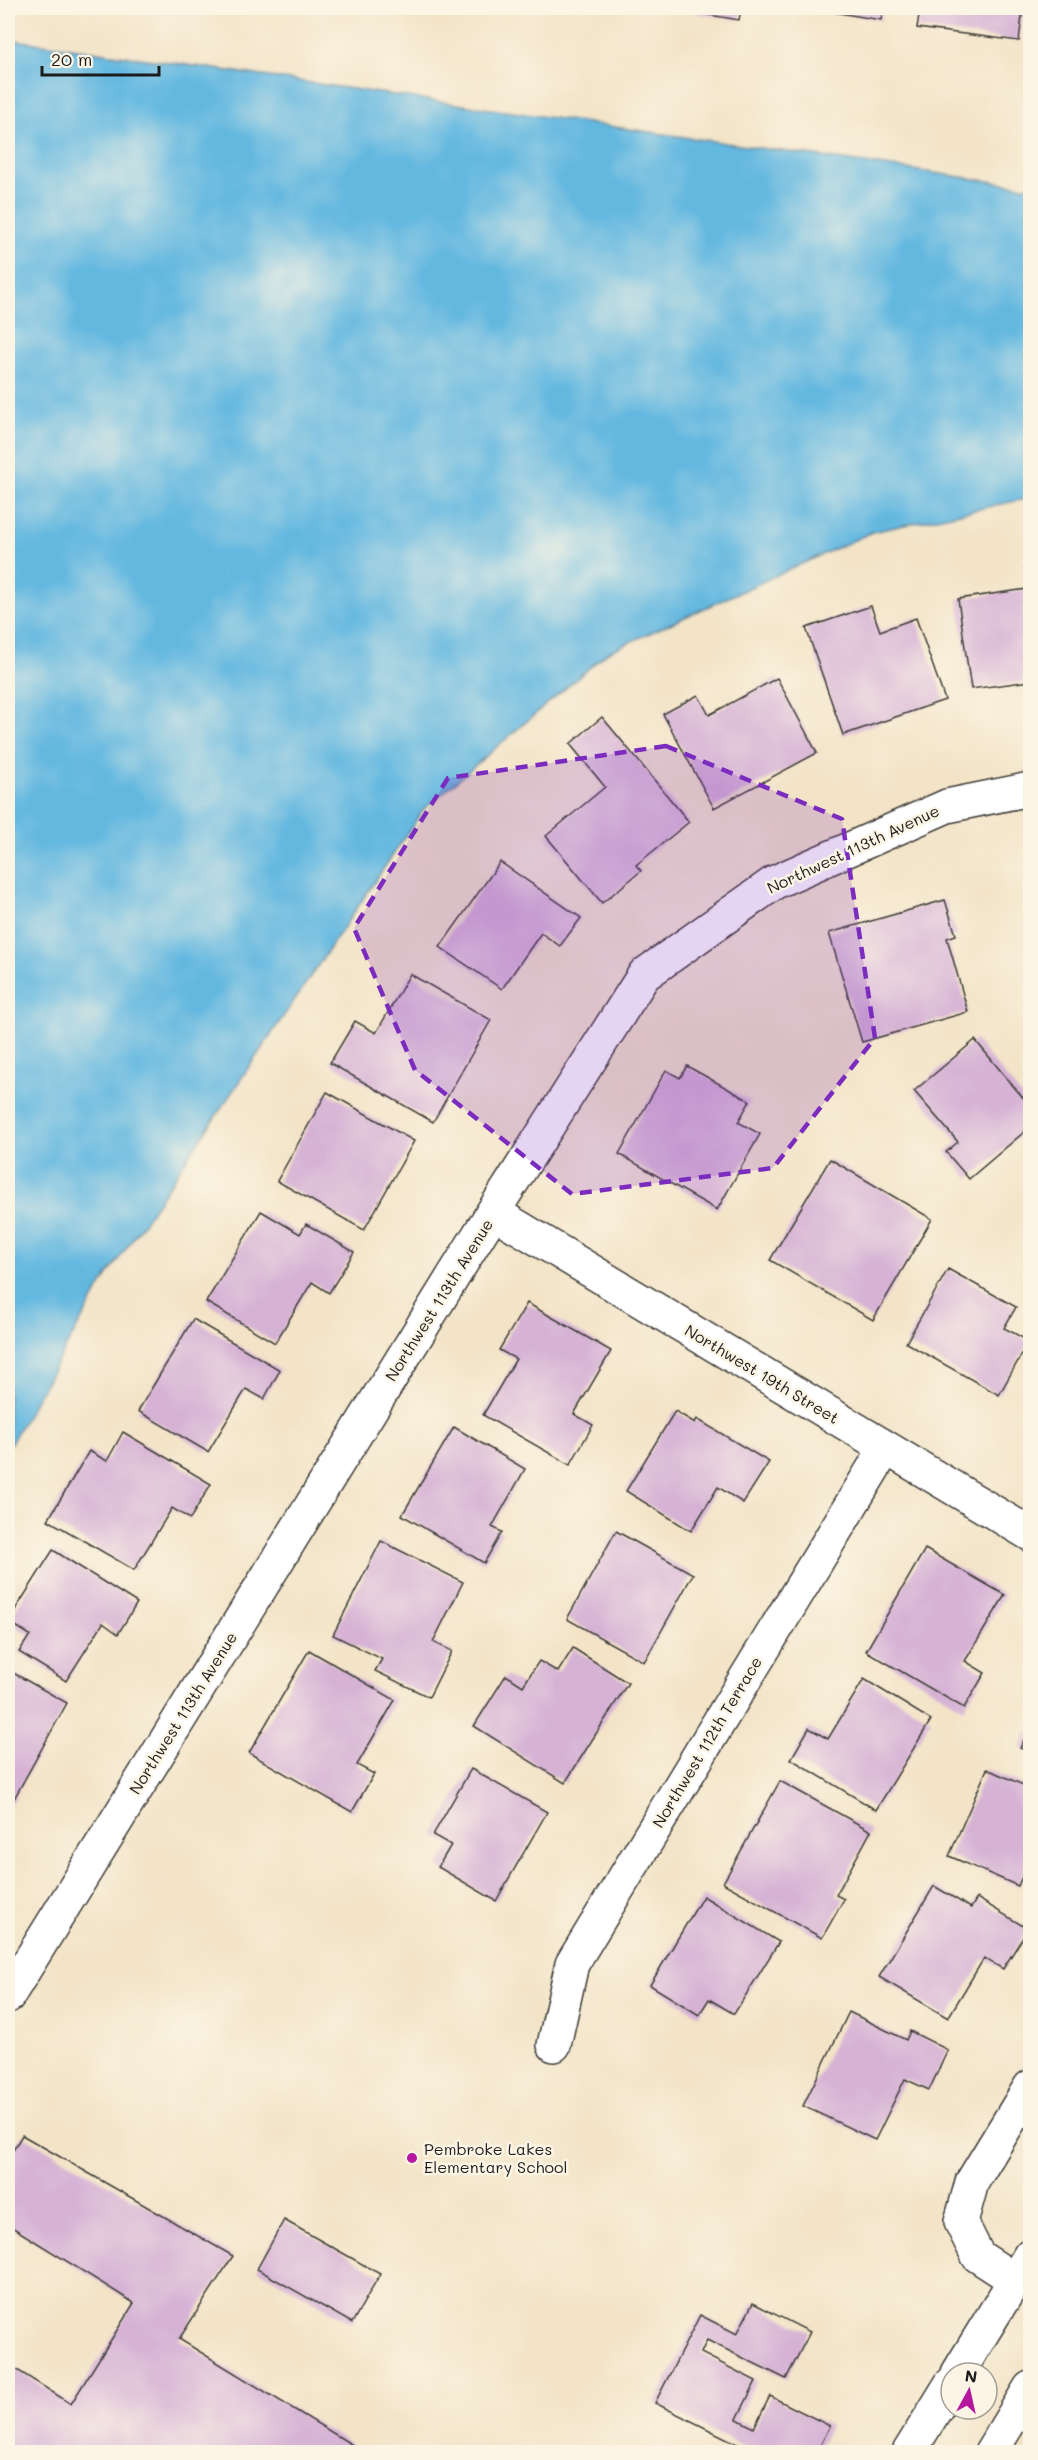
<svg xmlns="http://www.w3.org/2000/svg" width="1038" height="2460" font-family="Mali,sans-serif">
<rect width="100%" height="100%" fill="#fcf5e5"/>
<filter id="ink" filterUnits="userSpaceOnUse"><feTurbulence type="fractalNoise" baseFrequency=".0167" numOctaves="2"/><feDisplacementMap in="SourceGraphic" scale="12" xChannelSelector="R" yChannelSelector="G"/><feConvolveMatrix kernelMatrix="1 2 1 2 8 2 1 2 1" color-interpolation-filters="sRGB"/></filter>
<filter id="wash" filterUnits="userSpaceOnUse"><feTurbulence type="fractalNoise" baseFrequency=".008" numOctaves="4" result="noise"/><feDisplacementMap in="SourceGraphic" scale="24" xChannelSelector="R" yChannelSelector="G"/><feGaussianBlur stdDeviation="1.35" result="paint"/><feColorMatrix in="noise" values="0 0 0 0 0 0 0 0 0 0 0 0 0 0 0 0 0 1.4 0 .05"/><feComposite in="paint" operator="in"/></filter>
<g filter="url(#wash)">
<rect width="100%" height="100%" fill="#f3e4c8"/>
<!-- water -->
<path fill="#64b8e0" stroke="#406a7e" stroke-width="1.5" d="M8,39l1022,148v311l-158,34 -264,120 -184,157 -320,472 -96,167z"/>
<g id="blocks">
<!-- building -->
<g fill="#d6b2d5">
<path d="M698,8h43l-2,12 -42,-7z"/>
<path d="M808,8h75l-2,12z"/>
<path d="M920,8h103l-4,33 -102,-13z"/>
<path d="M1030,564v117l-59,8 -13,-90 69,-10 -3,-24z"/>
<path d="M871,606l9,25 36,-13 29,82 -102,35 -37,-107z"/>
<path d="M777,678l40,75 -103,55 -51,-94 35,-19 11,20z"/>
<path d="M602,717l87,105 -53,43 5,6 -39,32 -56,-67 59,-49 -35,-43z"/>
<path d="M500,862l81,56 -21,28 -19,-13 -39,56 -62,-42z"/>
<path d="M945,900l11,35 -9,3 21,74 -106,30 -33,-109z"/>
<path d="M410,974l81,46 -58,102 -103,-59 25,-42 21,12z"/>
<path d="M975,1040l55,66v21l-61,52 -23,-27 12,-10 -44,-51z"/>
<path d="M687,1066l63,35 -12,21 22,12 -43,76 -98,-56 47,-84 14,8z"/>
<path d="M327,1092l87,49 -50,89 -87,-49z"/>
<path d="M830,1159l102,60 -59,101 -103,-60z"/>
<path d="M261,1211l39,23 6,-10 48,28 -25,41 -17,-11 -37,61 -69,-41z"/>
<path d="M948,1269l68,38 -12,21 25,13 -30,54 -93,-52z"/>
<path d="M527,1303l84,48 -37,63 19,11 -23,40 -87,-50 33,-56 -17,-9z"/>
<path d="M193,1319l87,51 -16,29 -18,-10 -38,63 -70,-41z"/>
<path d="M675,1411l20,12 2,-4 72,43 -26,41 -25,-16 -27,44 -65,-40z"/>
<path d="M454,1427l71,42 -33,58 10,5 -18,31 -82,-48z"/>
<path d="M123,1432l88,52 -21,35 -18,-11 -38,62 -86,-50 41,-69 18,10z"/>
<path d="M616,1531l77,43 -49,88 -77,-43z"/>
<path d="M381,1541l82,41 -30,60 19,9 -23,46 -54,-26 7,-12 -49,-24z"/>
<path d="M925,1549l80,46 -40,66 20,12 -21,35 -98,-57z"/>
<path d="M53,1550l84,53 -19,31 -15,-11 -37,58 -47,-29 11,-17 -22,-14z"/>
<path d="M573,1648l55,35 -63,100 -91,-57 32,-51 17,11 16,-25 19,11z"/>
<path d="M309,1650l86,50 -38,65 17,9 -22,38 -103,-59z"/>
<path d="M8,1670l59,33 -57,103 -2,-1z"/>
<path d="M864,1679l67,41 -55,90 -85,-51 18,-31 19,11z"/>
<path d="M1030,1728v25l-10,-5z"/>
<path d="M471,1769l76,43 -51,89 -58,-34 13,-22 -18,-10z"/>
<path d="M987,1769l43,19v70l-12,28 -69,-30z"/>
<path d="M780,1781l91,50 -35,64 8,4 -22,39 -99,-55z"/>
<path d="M934,1886l37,22 6,-10 51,31 -25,40 -19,-11 -36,60 -69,-41z"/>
<path d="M703,1896l76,46 -45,72 -25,-15 -10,16 -49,-30z"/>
<path d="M849,2012l57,28 4,-9 38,19 -19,40 -24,-11 -30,61 -72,-34z"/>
<path d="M22,2135l211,121 -54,83 185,113h-356v-88l63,40 63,-101 -122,-76 -4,7v-75z"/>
<path d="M284,2220l96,54 -28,49 -95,-54z"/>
<path d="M753,2303l57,29 -24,47 -79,-39 -6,13 55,28 -19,38 17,9 16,-32 60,30 -13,26h-63l-99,-49 45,-88 37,19z"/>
</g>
</g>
</g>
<g filter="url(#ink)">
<use href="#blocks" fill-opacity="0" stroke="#3c3a36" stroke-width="1.5"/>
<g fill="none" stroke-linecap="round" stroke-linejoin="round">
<defs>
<g id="minor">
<path d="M493,1212l537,322"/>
<path d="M8,1996l485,-784 151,-237 131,-93 172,-76 83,-17"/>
<path d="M554,2045l18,-81 313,-515"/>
<path d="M1015,2280l-37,-24 -17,-34 11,-40 58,-95"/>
</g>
<g id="secondary">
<path d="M958,2373l72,-118"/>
<path d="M909,2452l42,-68"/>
<path d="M991,2452l39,-64"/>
</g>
</defs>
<!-- minor casing -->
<use href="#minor" stroke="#3c3a36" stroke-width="36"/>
<!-- secondary casing -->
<use href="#secondary" stroke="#3c3a36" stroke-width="36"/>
<!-- minor -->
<use href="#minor" stroke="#fff" stroke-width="33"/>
<!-- secondary -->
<use href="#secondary" stroke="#fff" stroke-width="33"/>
</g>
</g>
<!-- marked area -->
<path fill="#7b2cbf" fill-opacity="0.2" stroke="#7b2cbf" stroke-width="4.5" stroke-dasharray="12 8" stroke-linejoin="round" d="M666,746l176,73 33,219 -102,130 -201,26 -157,-124 -61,-142 94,-150z"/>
<!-- markers -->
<circle fill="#b5179e" stroke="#fcf5e5" stroke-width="2" cx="412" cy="2158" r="6"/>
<g text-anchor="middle" stroke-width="5" stroke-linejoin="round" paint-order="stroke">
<!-- street labels -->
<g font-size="16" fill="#1c1c1c" stroke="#fcf5e5">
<text transform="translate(853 849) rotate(-25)" y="6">Northwest 113th Avenue</text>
<text transform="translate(439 1300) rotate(-58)" y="6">Northwest 113th Avenue</text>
<text transform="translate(762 1374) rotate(31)" y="6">Northwest 19th Street</text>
<text transform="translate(183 1713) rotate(-58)" y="6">Northwest 113th Avenue</text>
<text transform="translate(707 1742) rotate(-59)" y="6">Northwest 112th Terrace</text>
</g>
<!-- poi labels -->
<g font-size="16" fill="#1c1c1c" stroke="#fcf5e5" text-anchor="start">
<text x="424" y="2155">Pembroke Lakes<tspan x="424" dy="18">Elementary School</tspan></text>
</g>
</g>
<!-- margin -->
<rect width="1038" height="2460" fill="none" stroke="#fcf5e5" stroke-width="30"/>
<!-- north arrow -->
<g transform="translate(969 2391) rotate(8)"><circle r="28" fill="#fcf5e5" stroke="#a29e95" stroke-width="1.5"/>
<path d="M0-4.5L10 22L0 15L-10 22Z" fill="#b5179e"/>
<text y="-9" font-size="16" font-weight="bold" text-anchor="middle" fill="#1c1c1c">N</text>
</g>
<!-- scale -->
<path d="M42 66v9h117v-9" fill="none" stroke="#1c1c1c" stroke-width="3"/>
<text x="51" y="66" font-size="18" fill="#1c1c1c" stroke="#fcf5e5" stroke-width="4.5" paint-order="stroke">20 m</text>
</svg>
